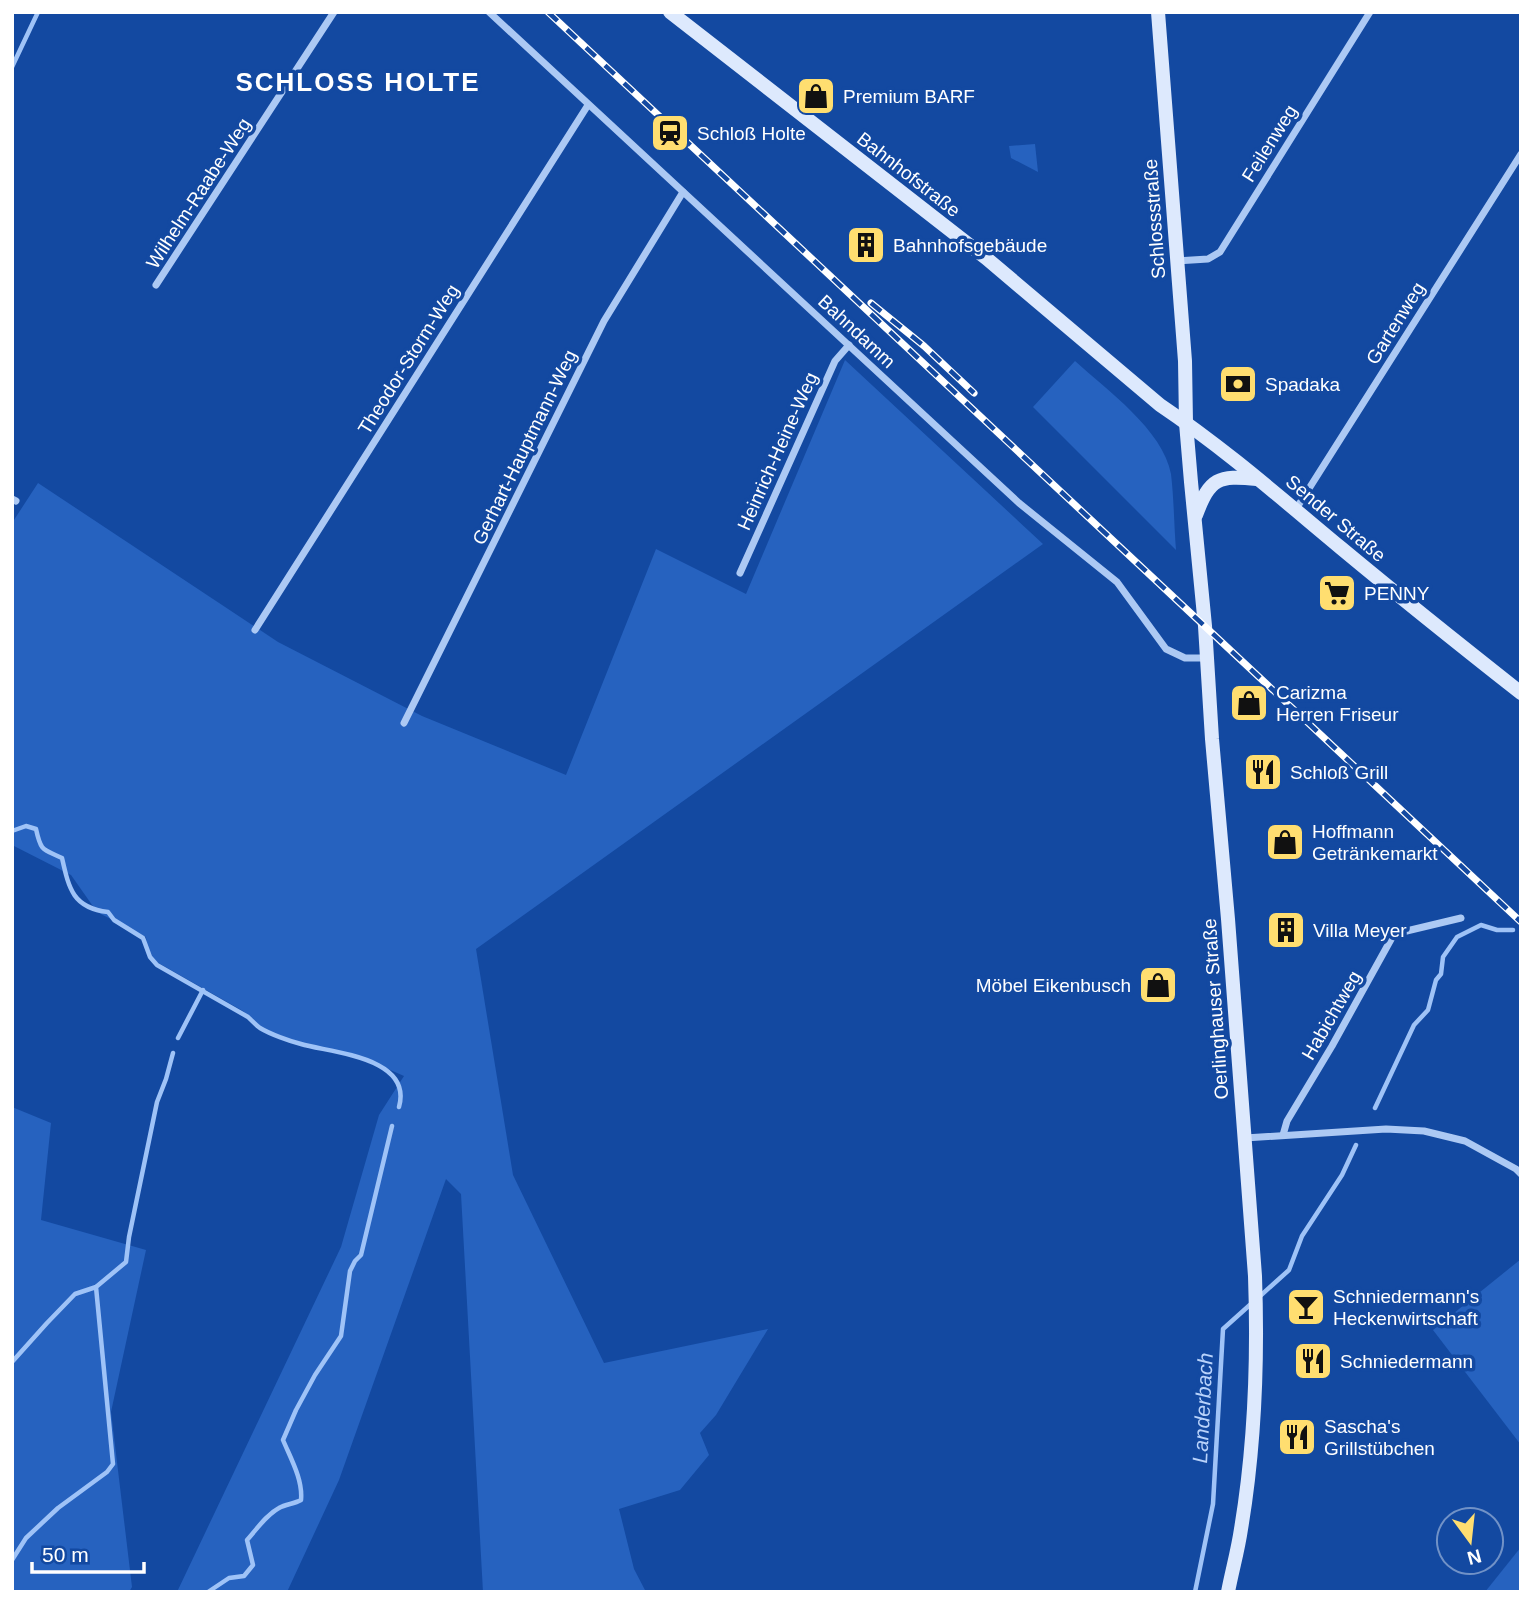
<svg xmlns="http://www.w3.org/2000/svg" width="1533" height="1604" font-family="Helvetica,sans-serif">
<rect width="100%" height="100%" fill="#1349a1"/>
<!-- green -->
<g fill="#2662bf">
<path d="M1035,144l3,28 -27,-14 -2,-12z"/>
<path d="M845,360l198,184 -567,405 37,226 91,188 164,-34 -52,86 -16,18 9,22 -29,35 -61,19 15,60 12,23h-163l-22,-398 -15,-15 -107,301 -52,112h-110l164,-345 38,-132 25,-39 -41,-18 -68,-17 -28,-9 -24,-21 -95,-54 -2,-20 -49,-25 -26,-37 -59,-30v-322l26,-40 240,159 144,74 144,59 90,-226 90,45z"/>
<path d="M1075,361c32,29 88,69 96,113 3,25 3,51 5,76l-143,-143z"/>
<path d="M12,1107l39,16 -10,97 105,30 -35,162 21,175 -3,5h-117z"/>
<path d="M1521,1259v186l-88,-115z"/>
<path d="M1521,1547v45h-36z"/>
</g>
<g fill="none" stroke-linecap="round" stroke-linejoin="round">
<!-- stream -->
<g stroke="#9fc3f7" stroke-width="4.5">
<path d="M12,67l26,-55"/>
<path d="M12,831l14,-5 10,3c5,23 7,20 26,29 7,31 11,50 46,54l6,8 29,18 7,19 7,8 91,52c4,4 8,8 12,11 10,6 29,13 41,16 31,9 112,13 98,63"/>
<path d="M178,1038l25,-48"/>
<path d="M1375,1108l39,-83 14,-15 8,-30 5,-6 2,-17 14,-20 24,-12 16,5h16"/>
<path d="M1259,1297l30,-27 13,-34 40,-61 14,-30"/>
<path d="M12,1362l35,-39 28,-29 21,-7"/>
<path d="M12,1560l14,-22 32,-30 49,-36 6,-8 -17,-177 30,-25 3,-25 28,-135 9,-23 7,-26"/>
<path d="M208,1592l21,-14 15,-2 9,-11 -6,-25c10,-11 19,-25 32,-32 7,-4 15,-4 22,-8 2,-20 -10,-41 -18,-60l13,-30 19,-35 26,-39 9,-65 5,-10 6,-6 31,-129"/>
<path d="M1195,1592l18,-88 10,-175 29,-26"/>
</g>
<!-- street -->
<g stroke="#acc9f4" stroke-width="7">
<path d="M489,12l530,491 98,79 49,67 19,9h21"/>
<path d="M1176,261l32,-2 12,-7 150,-240"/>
<path d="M156,285l178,-273"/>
<path d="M12,499l4,2"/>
<path d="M1296,509l225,-355"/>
<path d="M740,573l95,-212 14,-16"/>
<path d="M255,630l333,-525"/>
<path d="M404,723l200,-402 79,-129"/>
<path d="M1283,1135l4,-14 45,-75 62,-112 67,-16"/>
<path d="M1245,1138l141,-9 38,2 41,10 51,28 5,5"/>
</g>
<!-- secondary -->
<g stroke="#dde9fd" stroke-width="14">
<path d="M670,12l316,246 174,147c64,43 122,94 181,143 59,49 119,97 180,145"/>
<path d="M1158,12l27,349 1,62 5,59 14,144 7,113 16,180 27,357c3,84 0,169 -14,253 -3,21 -9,42 -13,63"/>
<path d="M1196,515c14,-37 22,-40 61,-36"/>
</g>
<defs>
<g id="rail">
<path d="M548,12l973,910"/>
<path d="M871,303l53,43 50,47"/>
</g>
</defs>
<!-- rail casing -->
<use href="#rail" stroke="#fff" stroke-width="7"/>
<!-- rail -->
<use href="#rail" stroke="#1349a1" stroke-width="4.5" stroke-dasharray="13" stroke-linecap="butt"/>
</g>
<!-- icons -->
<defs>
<symbol id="shop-square" viewBox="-11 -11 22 22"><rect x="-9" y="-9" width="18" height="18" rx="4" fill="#ffde70" stroke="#1349a1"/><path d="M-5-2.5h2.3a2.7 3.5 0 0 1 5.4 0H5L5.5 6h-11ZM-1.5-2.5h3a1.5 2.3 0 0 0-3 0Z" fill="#111"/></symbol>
<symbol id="station-square" viewBox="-11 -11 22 22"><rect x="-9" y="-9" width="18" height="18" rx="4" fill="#ffde70" stroke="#1349a1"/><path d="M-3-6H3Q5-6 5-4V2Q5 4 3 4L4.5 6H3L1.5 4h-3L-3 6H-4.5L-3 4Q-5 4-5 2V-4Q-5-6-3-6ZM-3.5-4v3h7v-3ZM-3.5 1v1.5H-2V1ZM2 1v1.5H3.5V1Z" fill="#111"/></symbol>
<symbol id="building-square" viewBox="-11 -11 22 22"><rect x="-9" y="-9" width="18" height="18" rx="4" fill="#ffde70" stroke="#1349a1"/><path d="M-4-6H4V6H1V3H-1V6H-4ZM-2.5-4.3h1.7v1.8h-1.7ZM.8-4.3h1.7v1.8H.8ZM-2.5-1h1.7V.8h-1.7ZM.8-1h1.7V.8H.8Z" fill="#111"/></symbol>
<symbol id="bank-square" viewBox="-11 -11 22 22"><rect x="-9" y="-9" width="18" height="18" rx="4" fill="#ffde70" stroke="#1349a1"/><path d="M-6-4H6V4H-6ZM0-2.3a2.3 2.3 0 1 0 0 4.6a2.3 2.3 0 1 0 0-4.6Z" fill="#111"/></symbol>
<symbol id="supermarket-square" viewBox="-11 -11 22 22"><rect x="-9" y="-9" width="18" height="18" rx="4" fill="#ffde70" stroke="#1349a1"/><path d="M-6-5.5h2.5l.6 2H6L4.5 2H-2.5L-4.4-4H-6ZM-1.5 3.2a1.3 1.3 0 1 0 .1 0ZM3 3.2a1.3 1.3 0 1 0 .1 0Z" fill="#111"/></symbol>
<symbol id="restaurant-square" viewBox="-11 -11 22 22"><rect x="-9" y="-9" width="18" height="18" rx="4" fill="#ffde70" stroke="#1349a1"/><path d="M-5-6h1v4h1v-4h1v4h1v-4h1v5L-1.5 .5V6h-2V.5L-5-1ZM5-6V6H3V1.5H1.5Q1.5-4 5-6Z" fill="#111"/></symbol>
<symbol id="bar-square" viewBox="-11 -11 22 22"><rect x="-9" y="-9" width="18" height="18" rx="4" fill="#ffde70" stroke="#1349a1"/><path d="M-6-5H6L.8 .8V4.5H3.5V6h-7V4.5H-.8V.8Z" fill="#111"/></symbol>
</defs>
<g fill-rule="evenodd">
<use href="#shop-square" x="794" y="74" width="44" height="44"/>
<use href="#station-square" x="648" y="111" width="44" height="44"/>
<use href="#building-square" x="844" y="223" width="44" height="44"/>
<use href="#bank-square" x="1216" y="362" width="44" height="44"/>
<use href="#supermarket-square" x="1315" y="571" width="44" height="44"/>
<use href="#shop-square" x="1227" y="681" width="44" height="44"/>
<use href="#restaurant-square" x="1241" y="750" width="44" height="44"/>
<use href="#shop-square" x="1263" y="820" width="44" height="44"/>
<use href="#building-square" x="1264" y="908" width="44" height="44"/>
<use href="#shop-square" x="1136" y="963" width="44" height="44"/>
<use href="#bar-square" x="1284" y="1285" width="44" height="44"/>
<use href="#restaurant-square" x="1291" y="1339" width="44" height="44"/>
<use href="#restaurant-square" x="1275" y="1415" width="44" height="44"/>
</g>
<g text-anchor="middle" stroke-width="7" stroke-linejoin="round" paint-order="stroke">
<!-- poi labels -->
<g font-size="19" fill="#fff" stroke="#1349a1" text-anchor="start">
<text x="843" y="103">Premium BARF</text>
<text x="697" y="140">Schloß Holte</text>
<text x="893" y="252">Bahnhofsgebäude</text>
<text x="1265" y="391">Spadaka</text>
<text x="1364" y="600">PENNY</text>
<text x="1276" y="699">Carizma<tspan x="1276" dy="22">Herren Friseur</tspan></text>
<text x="1290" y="779">Schloß Grill</text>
<text x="1312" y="838">Hoffmann<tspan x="1312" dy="22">Getränkemarkt</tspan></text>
<text x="1313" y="937">Villa Meyer</text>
<text x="1131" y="992" text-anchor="end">Möbel Eikenbusch</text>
<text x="1333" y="1303">Schniedermann's<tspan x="1333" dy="22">Heckenwirtschaft</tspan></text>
<text x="1340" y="1368">Schniedermann</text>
<text x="1324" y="1433">Sascha's<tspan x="1324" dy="22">Grillstübchen</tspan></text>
</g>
<!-- street labels -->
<g font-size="19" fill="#fff" stroke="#1349a1">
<text transform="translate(1269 143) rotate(-58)" y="7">Feilenweg</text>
<text transform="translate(909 174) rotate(38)" y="7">Bahnhofstraße</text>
<text transform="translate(198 193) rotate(-57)" y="7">Wilhelm-Raabe-Weg</text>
<text transform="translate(1154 219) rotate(-94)" y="7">Schlossstraße</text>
<text transform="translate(1395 323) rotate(-58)" y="7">Gartenweg</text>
<text transform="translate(857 331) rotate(43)" y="7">Bahndamm</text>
<text transform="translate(408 359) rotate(-58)" y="7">Theodor-Storm-Weg</text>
<text transform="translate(524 447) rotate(-64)" y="7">Gerhart-Hauptmann-Weg</text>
<text transform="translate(777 451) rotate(-66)" y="7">Heinrich-Heine-Weg</text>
<text transform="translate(1336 518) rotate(40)" y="7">Sender Straße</text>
<text transform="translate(1215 1009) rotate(-94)" y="7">Oerlinghauser Straße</text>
<text transform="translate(1331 1015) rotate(-60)" y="7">Habichtweg</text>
</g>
<!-- water labels -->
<g font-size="21" font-style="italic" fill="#b9d3fb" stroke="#1349a1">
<text transform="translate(1203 1408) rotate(-87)" y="7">Landerbach</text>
</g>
<!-- district labels -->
<g font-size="26" font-weight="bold" letter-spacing="2" fill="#fff" stroke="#1349a1">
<text x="358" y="91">SCHLOSS HOLTE</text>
</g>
</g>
<!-- border -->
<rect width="1533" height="1604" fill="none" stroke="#ffffff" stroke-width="28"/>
<!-- north arrow -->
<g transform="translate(1470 1541) rotate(165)"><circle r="33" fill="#1349a1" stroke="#7192c7" stroke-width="2"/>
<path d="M0-5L12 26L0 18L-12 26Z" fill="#ffde70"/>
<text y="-10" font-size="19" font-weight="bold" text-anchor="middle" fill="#ffffff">N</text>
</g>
<!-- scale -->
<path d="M32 1562v10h112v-10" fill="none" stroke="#ffffff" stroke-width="3.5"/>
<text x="42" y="1562" font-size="21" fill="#ffffff" stroke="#1349a1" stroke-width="5" paint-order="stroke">50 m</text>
</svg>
